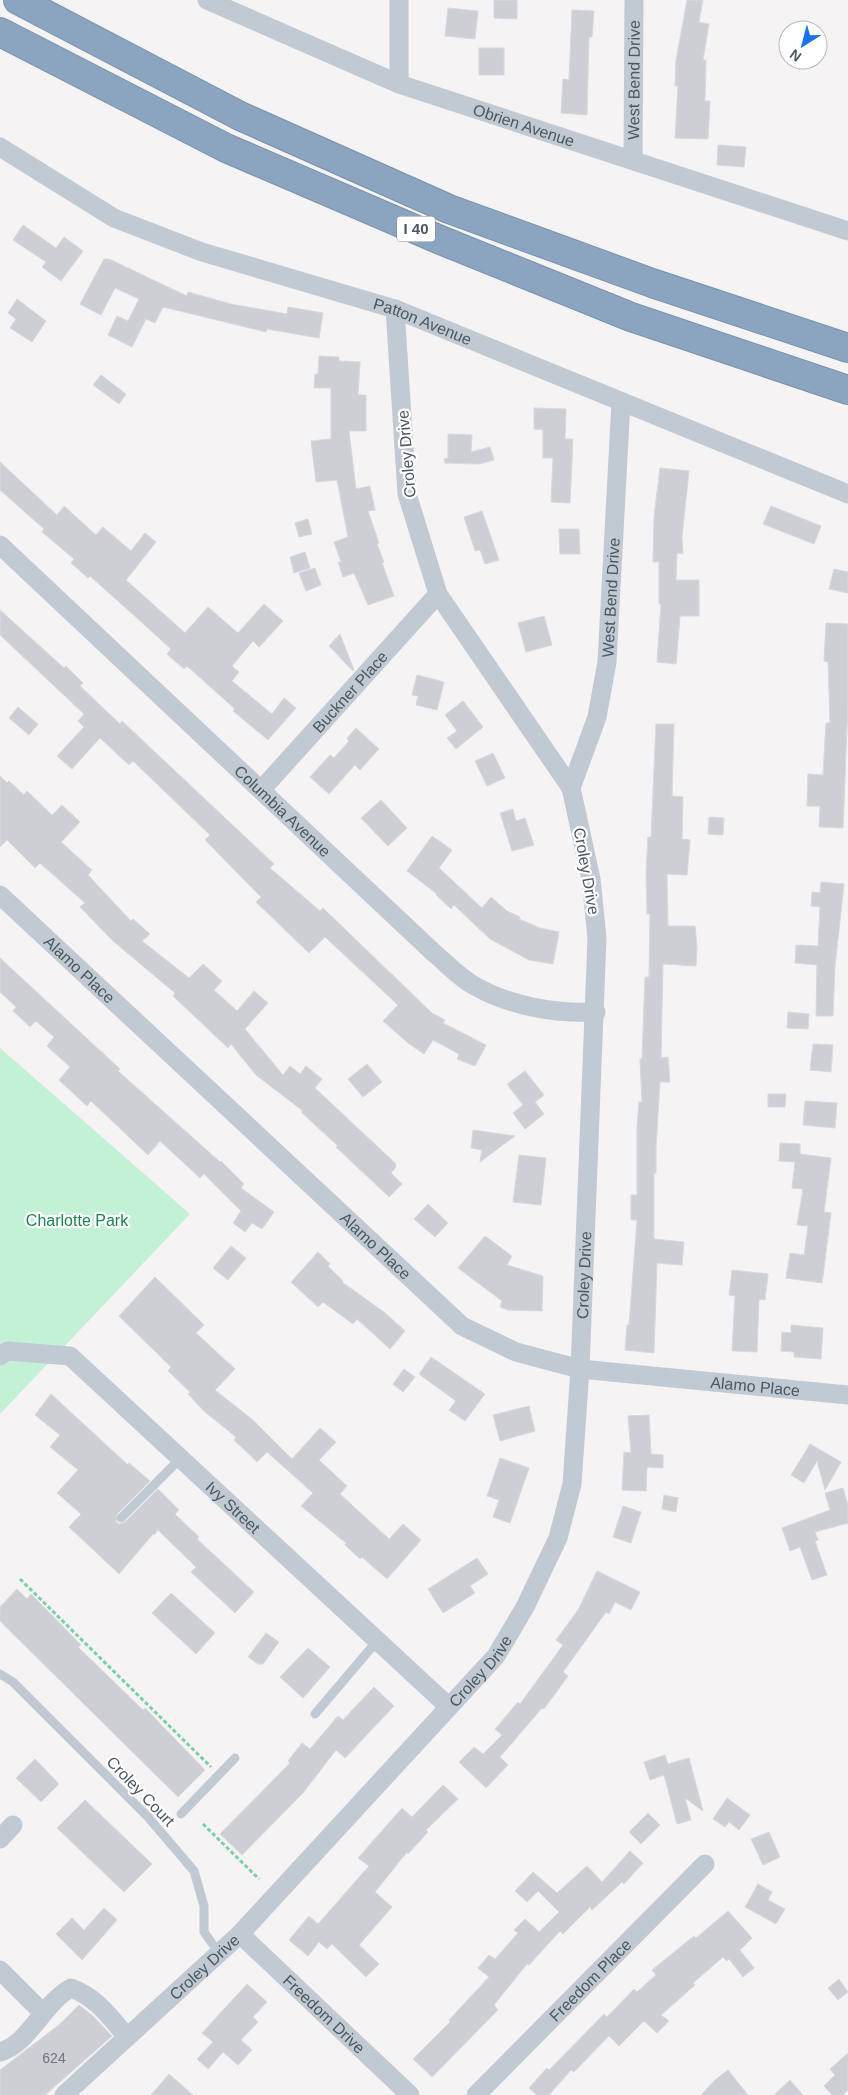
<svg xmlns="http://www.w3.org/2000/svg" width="848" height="2095" font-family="Arial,sans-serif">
<rect width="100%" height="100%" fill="#f5f3f3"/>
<!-- green -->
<path fill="#c3f1d5" d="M0,1048l190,166 -190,200z"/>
<!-- building -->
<g fill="#cdcfd5" stroke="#d7d9de">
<path d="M494,0h23v19l-23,-1z"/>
<path d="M687,0h16l-4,22 10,2 -6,36h3l-1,41h5l-2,38 -33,-1 3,-52h-3l1,-26z"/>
<path d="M448,8l30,3 -3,28 -30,-3z"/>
<path d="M572,10l22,1 -2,26h-3l-2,78 -26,-2 2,-34 6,1z"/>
<rect x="479" y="48" width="25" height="27"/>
<path d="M718,145l28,2 -2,20 -27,-2z"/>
<path d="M23,225l33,23 8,-11 19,14 -22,30 -19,-14 4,-5 -33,-22z"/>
<path d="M104,259h5l78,37 1,-4 43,12 56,10 1,-7 35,6 -4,25 -52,-9 -1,3 -103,-25 -8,16 -9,-4 -14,28 -24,-12 9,-19 11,5 11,-22 -24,-11 -14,27 -21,-11z"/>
<path d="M17,299l29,22 -14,21 -22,-14 6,-9 -8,-6z"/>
<path d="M319,356l20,1v4l21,1 -2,33h8v36h-17l7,58 14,-3 5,24 -7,1 11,32 -2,1 7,18 -2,1 12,33 -26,9 -14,-32 -11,4 -5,-15h3l-7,-20 14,-5 -11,-57 -21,2 -5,-41 20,-2v-51h-17l1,-14h3z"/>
<path d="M101,375l25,19 -7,10 -26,-19z"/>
<path d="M534,408l32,1 -1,30h8l-3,64 -19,-1 2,-44h-10v-28l-9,-1z"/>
<path d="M448,434l24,1 -1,17 19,-5 4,13 -15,4 -34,-1 -1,-4 4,-1z"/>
<path d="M0,462l57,53 7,-9 32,29 7,-8 28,24 14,-18 11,9 -30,38 59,53 23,-26 30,26 26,-29 19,17 -24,26 -6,-6 -21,25 7,6 -7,9 40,33 12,-16 12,10 -28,32 -35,-29 2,-2 -48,-43 -3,3 -17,-15 4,-5 -33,-30 -48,-43 -2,2 -17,-15 3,-4 -32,-27 2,-3 -44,-39z"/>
<path d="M660,468l29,3 -7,66 1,17 -6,-1 -1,27h23v36h-19l-4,48 -19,-2 4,-58h-2v-42h-6l1,-45z"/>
<path d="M771,506l50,20 -7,18 -51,-20z"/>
<path d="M482,511l17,49 -14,4 -5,-14 -5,1 -11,-34z"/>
<path d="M308,519l4,15 -13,3 -4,-14z"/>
<path d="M559,529h20l1,25h-20z"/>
<path d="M305,552l5,16 -16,5 -4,-16z"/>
<path d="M315,568l6,17 -15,6 -7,-18z"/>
<path d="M834,569l14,3v21l-19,-4z"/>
<path d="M0,610l64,58 2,-2 17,17 -3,3 40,38 2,-3 152,143 -4,4 50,43 3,-3 109,105 13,7 -2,3 43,22 -11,21 -18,-7 2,-5 -26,-14 -9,14 -16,-11 -25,-22 15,-16 -73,-68 -16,16 -53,-51 5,-5 -56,-57 5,-5 -77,-74 -4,4 -29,-27 -28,31 -15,-13 27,-29 -6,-6 6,-7 -84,-79z"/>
<path d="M544,616l8,29 -26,7 -8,-29z"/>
<path d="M826,623l22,1v80l-5,124 -24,-1 1,-21h-13l1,-32 15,1 3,-52h4l-2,-61 -4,-1z"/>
<path d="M340,634l14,36 -1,1 -24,-25z"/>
<path d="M417,675l27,7 -7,28 -21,-5 2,-9 -6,-1z"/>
<path d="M463,701l20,26 -27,22 -9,-11 10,-7 -12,-16z"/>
<path d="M18,707l20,17 -9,11 -20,-17z"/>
<path d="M656,724h18l-2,72 11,1 -1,42 8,1 -3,35 -20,-1 1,52h27l2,21 -1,19 -33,-2 -2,94 7,-1 2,25h-10l-4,65v26h-2v66l30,3 -2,23 -25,-2 -3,90 -29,-3 2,-25h2l8,-105h-6v-25h6v-68l2,-25h3l-2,-43h2l3,-82h4l1,-63h-3l-1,-42 2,-35h3z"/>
<path d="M356,728l23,21 -19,21 -5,-5 -26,29 -19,-17 20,-22 4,3 15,-17 -2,-3z"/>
<path d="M493,753l12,25 -18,8 -12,-25z"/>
<path d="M0,776l7,7 2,-2 15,14 3,-4 25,24 10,-10 18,17 -19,20 31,28 -4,5 43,46 2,-2 17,15 -8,7 47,37 14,-14 19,17 -8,9 23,21 17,-20 14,12 -23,26 38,46 7,-9 10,8 6,-8 16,13 -7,9 80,75 1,4 -5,6 11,11 -13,13 -53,-50 2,-1 -37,-34 2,-1 -47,-36 -25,-31 -3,4 -55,-52 2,-3 -62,-52 -33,-34 5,-4 -45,-40 -5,5 -28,-28 -7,7z"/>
<path d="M381,800l26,28 -19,18 -27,-28z"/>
<path d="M513,809l3,12 9,-3 9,27 -22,6 -12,-38z"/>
<path d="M709,817l15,1 -1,17 -15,-1z"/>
<path d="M432,836l20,14 -13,18 43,40 9,-11 16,14 13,6 -1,2 21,9 19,4 -6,32 -24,-4 -39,-21 -36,-34 -3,4 -15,-14 1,-1 -30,-23z"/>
<path d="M821,882l23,2 -9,82 -2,50h-17l1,-51 -22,-2 1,-18 22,1 2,-39 -9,-1 1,-14 8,1z"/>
<path d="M0,958l120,111 -2,2 102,91 1,-1 23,23 -3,4 33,24 -12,17 -10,-6 -7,9 -12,-9 8,-12 -37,-37 -4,4 -40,-37 -12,14 -57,-54 -4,5 -28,-26 11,-13 -23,-21 7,-9 -18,-16 -6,6 -17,-16 3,-4 -16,-15z"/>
<path d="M788,1012l21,2 -1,15 -21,-1z"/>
<path d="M813,1044l20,1 -2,27 -21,-2z"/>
<path d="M367,1064l15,18 -19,15 -15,-18z"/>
<path d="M525,1071l19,24 -9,7 9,12 -19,15 -12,-16 10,-8 -16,-21z"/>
<path d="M768,1094h18l-1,13h-17z"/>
<path d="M805,1101l32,2 -2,25 -32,-3z"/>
<path d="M473,1130l42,6 -35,26 2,-12 -11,-2z"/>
<path d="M780,1143l20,1v10l31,4 -7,54 7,1 -9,70 -36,-5 4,-25 14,2 4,-29 -11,-1 6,-36 -11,-1 3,-26 -16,-1z"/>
<path d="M519,1155l27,3 -5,47 -28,-3z"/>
<path d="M428,1204l20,19 -13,14 -21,-18z"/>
<path d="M485,1236l27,20 -5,9 36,11 -1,35 -34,-1 -8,-3 2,-6 -44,-33z"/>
<path d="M231,1246l15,12 -18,22 -15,-12z"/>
<path d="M318,1252l12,12 -2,2 15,15 -1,1 42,30 21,19 -15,18 -33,-30 -4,5 -30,-22 -5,5 -27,-25z"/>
<path d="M732,1270l36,4 -3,26 -6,-1 -2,53 -25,-1 3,-55 -6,-1z"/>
<path d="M155,1277l49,48 -8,8 39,36 -20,21 38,30 39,39 28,-31 16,14 -17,18 28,26 -7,8 49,45 14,-15 18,16 -34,39 -25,-22 -2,2 -15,-14 1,-2 -45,-37 12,-13 -46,-41 -10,10 -23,-22 2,-3 -31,-25 -17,-18 2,-2 -22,-21 3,-4 -52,-51z"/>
<path d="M791,1325l32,3 -2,31 -27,-2v-5l-13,-1 1,-19 9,1z"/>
<path d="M431,1357l54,37 -20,27 -16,-11 7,-9 -37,-27z"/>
<path d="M404,1369l11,8 -12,15 -10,-8z"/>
<path d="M51,1394l77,71 1,-2 21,18 -33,33 -1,8 4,2 5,-2 33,-33 21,21 -4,4 24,23 -2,2 57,53 -19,21 -44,-41 5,-5 -38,-37 -4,5 -1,-1 -34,40 -50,-47 12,-13 -24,-21 21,-23 -28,-23 10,-12 -25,-20z"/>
<path d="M529,1406l6,25 -35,10 -7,-26z"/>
<path d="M649,1415l2,39 12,1v13l-16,-1 -1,24 -24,-1 2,-38 7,1 -3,-37z"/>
<path d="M810,1444l31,18 -16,28 -8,-29 -13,22 -13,-8z"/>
<path d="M500,1458l29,10 -19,55 -17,-6 6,-17 -12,-4z"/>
<path d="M843,1488l5,17v18l-33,9 3,8 -3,1 12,34 -15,5 -12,-33 -10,4 -8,-23 48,-18 -5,-17z"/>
<path d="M664,1495l14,3 -2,14 -14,-3z"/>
<path d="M623,1506l18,6 -10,31 -18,-6z"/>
<path d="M477,1558l11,16 -18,12 5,7 -32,20 -15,-24z"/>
<path d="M597,1571l43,21 -9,18 -16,-8 -6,12 -3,-2 -43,60 5,4 -24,33 -2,-1 -42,49 8,8 -22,23 -27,-26 15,-15 9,7 19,-19 -7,-6 23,-27 2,2 43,-59 -7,-5 22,-30z"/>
<path d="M17,1589l10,10 4,-5 50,51 -3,2 65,63 2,-2 60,62 -27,27 -178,-176v-14z"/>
<path d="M171,1593l44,40 -19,21 -44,-41z"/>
<path d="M266,1633l13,9 -16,22h-5l-10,-7z"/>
<path d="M308,1648l22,19 -27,31 -23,-21z"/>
<path d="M374,1687l20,19 -49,52 -9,-8 -33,43 -61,62 -22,-21 70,-71 -2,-2 14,-18 8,6 28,-33 5,4z"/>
<path d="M665,1755l3,9 21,-6 14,53 -18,-13 6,22 -14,4 -13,-49 -14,5 -6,-18z"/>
<path d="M35,1759l24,25 -18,18 -25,-24z"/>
<path d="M443,1785l15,14 -32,31 2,2 -20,22 -1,-2 -32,40 17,15 -33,38 20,19 -13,13 -34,-33 -5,5 -8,-7 -11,14 -19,-16 20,-24 9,8 51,-58 -11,-8 44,-50 10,9z"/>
<path d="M727,1798l23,17 -11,15 -10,-8 -4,5 -12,-8z"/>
<path d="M85,1800l67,64 -28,28 -67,-64z"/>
<path d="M648,1813l12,12 -19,19 -12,-12z"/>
<path d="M769,1832l11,25 -17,8 -12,-26z"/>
<path d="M630,1851l13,12 -19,21 -2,-2 -30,28 -2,-3 -27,27 -3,-3 -31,34 -2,-1 -33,41 4,5 -66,67 -19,-18 37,-37 -1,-2 40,-43 -11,-9 11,-13 6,4 23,-26 -4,-3 11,-11 14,13 20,-20 -21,-21 -11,11 -12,-11 18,-19 24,21 30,-27 15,16z"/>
<path d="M758,1884l14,8 -4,8 17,9 -9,15 -31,-17z"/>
<path d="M104,1908l13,12 -35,40 -26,-26 16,-16 12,12z"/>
<path d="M728,1911l24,27 -12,12 14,18 -11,9 -14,-18 -2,2 -4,-4 -30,26 2,2 -34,30 8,6 -12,12 -13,-12 -25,25 -10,-10 -35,36 -3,-2 -22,25h-12l-8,-7 18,-20 2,2 55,-56 3,3 27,-28 3,3 19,-17 -4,-5 42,-34 2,2z"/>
<path d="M839,1979l9,13 -10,8 -10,-12z"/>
<path d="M247,1984l20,18 -14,15 5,5 -17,18 11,10 -14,15 -15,-13 -15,17 -11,-10 16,-17 -11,-9z"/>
<path d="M79,2005l14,11 19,20 -67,59h-45v-25l60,-46z"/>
<path d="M848,2053v37l-5,5h-11l-8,-9 11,-11 -5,-6z"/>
<path d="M728,2070l20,25h-47l14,-15z"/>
<path d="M169,2074l24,21h-42z"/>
<path d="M790,2080l13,15h-29z"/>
</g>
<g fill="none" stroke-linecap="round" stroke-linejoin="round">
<defs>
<g id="highway">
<path d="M18,0l222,116 209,93 203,74 196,65"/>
<path d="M0,32l226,116 212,91 193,78 217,73"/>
</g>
</defs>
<!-- highway casing -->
<use href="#highway" stroke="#7690ad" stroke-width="30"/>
<!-- path -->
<g stroke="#7ad0a6" stroke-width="3" stroke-dasharray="4 2.5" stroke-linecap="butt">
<path d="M20,1579l191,188"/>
<path d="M203,1824l56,55"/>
</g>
<!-- lane -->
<g stroke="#c1cad2" stroke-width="9">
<path d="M121,1518l60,-60"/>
<path d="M0,1674l13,8 135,135 46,54 10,35v26l15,21"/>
<path d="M315,1714l62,-73"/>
<path d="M181,1814l54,-56"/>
</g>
<!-- street -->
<g stroke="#c1cad2" stroke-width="19">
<path id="s1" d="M207,0l192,84 449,147"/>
<path d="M399,84v-84"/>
<path id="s2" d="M0,147l114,71 88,34 193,57 453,185"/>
<path id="s3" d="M633,160l1,-160"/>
<path id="s4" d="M0,545l434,408c12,10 25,24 39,32 36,21 82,29 123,27"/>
<path id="s5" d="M571,788l26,-71 10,-55 14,-260"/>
<path id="s6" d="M262,789l176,-195"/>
<path id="s7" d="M0,895l462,431 54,26 64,17 268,26"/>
<path id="s8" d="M0,1356l8,-5 62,5 378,350"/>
<path d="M0,1839l13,-14"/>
<path id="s9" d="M240,1934l170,161"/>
<path d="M0,1970l42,42"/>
<path d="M0,2052c29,-8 43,-49 71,-64 25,9 39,29 56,49"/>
<path id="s10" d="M64,2095l176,-161 256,-278 29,-49 33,-69 14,-54 8,-115 17,-431 -6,-59 -20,-91 -133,-194 -31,-100 -12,-185"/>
<path id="s11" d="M476,2095l229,-231"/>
</g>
<!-- highway -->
<use href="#highway" stroke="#8ba5c1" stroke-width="28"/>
</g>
<g text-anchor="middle" stroke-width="4.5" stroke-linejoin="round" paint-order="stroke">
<!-- number labels -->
<g font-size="14" fill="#6b747e">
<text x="54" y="2063">624</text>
</g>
<!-- shield labels -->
<rect fill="#fff" stroke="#808990" stroke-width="1" x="397" y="216.5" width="38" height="25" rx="4"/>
<g font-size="15" font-weight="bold" fill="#4a5661">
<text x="416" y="234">I 40</text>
</g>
<!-- street labels -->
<g font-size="16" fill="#4a5661" stroke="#fff">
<text dy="6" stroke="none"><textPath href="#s3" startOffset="80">West Bend Drive</textPath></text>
<text dy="6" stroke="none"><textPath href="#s1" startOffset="341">Obrien Avenue</textPath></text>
<text dy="6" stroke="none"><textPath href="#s2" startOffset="460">Patton Avenue</textPath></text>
<text transform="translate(406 454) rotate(-95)" y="6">Croley Drive</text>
<text dy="6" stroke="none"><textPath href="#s5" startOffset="196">West Bend Drive</textPath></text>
<text dy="6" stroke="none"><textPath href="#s6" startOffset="131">Buckner Place</textPath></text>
<text dy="6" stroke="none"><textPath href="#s4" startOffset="388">Columbia Avenue</textPath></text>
<text transform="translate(587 871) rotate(80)" y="6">Croley Drive</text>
<text dy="6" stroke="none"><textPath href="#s7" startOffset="109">Alamo Place</textPath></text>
<text dy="6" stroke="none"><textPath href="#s7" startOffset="514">Alamo Place</textPath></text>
<text dy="6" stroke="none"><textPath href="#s10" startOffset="1015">Croley Drive</textPath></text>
<text dy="6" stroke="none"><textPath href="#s7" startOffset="934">Alamo Place</textPath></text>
<text dy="6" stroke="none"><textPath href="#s8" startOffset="294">Ivy Street</textPath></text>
<text dy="6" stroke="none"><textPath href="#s10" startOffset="595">Croley Drive</textPath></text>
<text transform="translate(141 1791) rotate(46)" y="6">Croley Court</text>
<text dy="6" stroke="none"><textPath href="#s10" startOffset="190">Croley Drive</textPath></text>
<text dy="6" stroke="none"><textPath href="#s11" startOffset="162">Freedom Place</textPath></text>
<text dy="6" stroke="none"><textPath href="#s9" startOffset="116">Freedom Drive</textPath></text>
</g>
<!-- park labels -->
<g font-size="16" fill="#17864f" stroke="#fff">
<text x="77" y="1226">Charlotte Park</text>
</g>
</g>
<!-- north arrow -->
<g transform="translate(803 45) rotate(216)"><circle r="24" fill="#ffffff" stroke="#b7bbc0"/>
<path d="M0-4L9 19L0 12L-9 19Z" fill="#1a73e8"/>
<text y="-8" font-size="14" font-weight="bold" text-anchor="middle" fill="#4a5661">N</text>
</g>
</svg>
